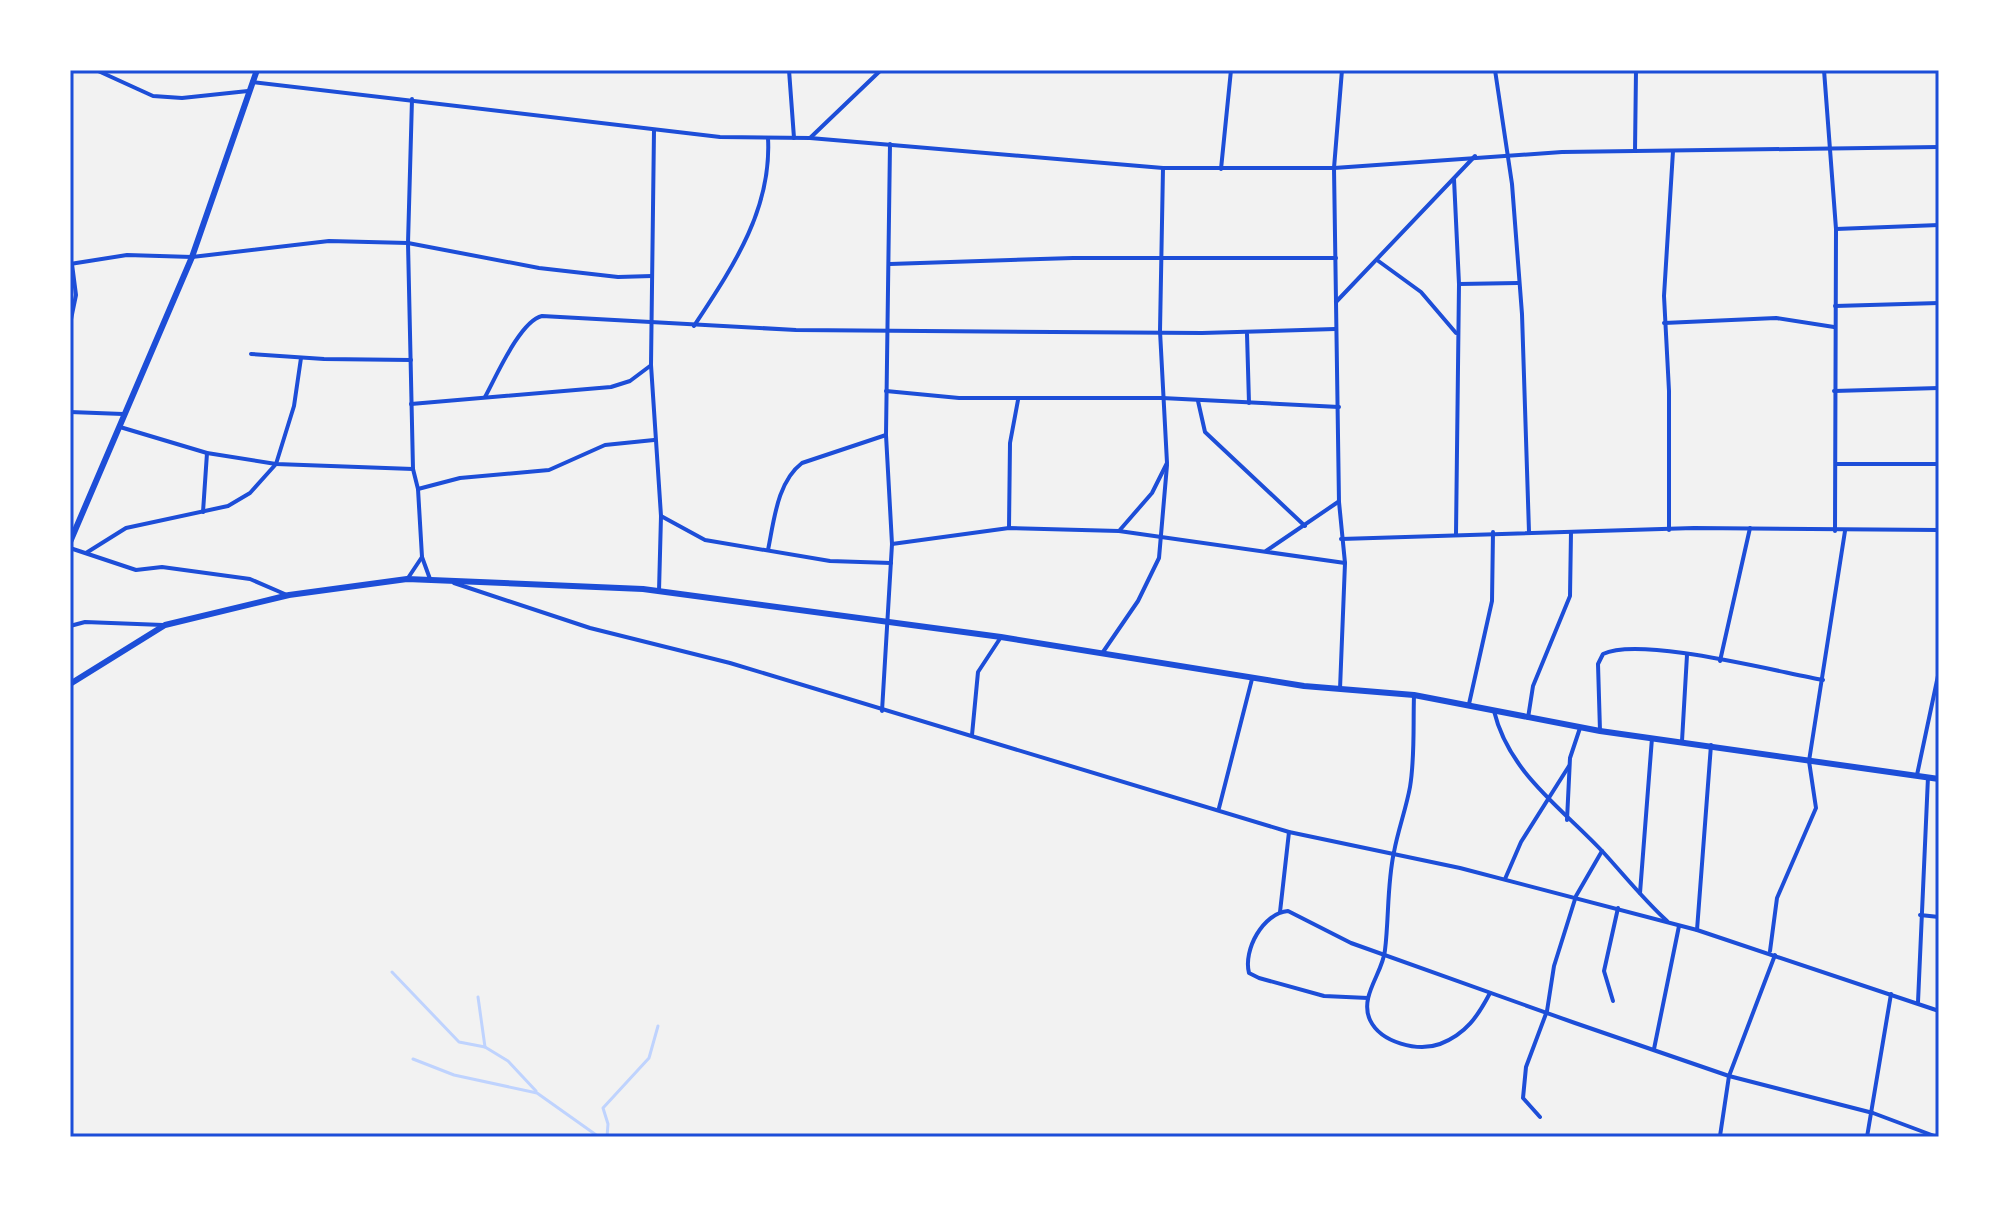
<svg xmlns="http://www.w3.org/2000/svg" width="2009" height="1207" font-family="'Fira Sans Condensed',sans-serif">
<rect width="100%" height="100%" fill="#f2f2f2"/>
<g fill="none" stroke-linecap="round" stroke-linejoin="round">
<!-- stream -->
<g stroke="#bfd3fe" stroke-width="3">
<path d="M392,972l67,70 26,5 23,14 28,30"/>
<path d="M478,997l7,50"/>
<path d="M413,1059l41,16 83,18 62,44"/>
<path d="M607,1137l1,-13 -5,-16 46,-50 9,-32"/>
</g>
<!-- minor -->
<g stroke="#1d4ed8" stroke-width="4">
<path d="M96,70l57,26 29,2 66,-7"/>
<path d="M789,70l5,68"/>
<path d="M1495,70l17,114 10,130 7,218"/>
<path d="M1824,70l12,159 -1,302"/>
<path d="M252,82l468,55 90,1 353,30h171l228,-16 377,-5"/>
<path d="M412,99l-4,144 5,226 5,20 4,68 8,22"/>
<path d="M654,130l-3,235 10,151 -2,75"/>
<path d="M810,138l71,-68"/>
<path d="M1635,151l1,-81"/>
<path d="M1221,169l10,-99"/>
<path d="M1454,179l5,105 -3,250"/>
<path d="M1836,229l103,-4"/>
<path d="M1377,260l44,32 35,41"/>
<path d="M70,264l57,-9 65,2 137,-16 79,2 131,25 79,9 34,-1"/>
<path d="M890,264l183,-6h263"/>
<path d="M1459,284l59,-1"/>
<path d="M1336,302l139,-146"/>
<path d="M1835,306l104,-3"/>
<path d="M1664,323l112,-5 58,9"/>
<path d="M70,324l6,-29 -4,-31"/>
<path d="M694,326c38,-58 78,-116 74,-188"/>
<path d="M1247,334l2,69"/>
<path d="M251,354l73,5 87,1"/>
<path d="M886,391l73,7h203l177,9"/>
<path d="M1834,391l105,-3"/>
<path d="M485,397c11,-20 35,-76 57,-81l254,14 406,3 133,-4"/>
<path d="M1198,401l7,31 100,94"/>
<path d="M411,404l200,-17 19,-6 20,-15"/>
<path d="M70,412l53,2"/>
<path d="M120,427l87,26 69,11 137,5"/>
<path d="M1837,464h102"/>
<path d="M418,489l42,-11 89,-8 56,-25 49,-5"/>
<path d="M203,512l4,-59"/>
<path d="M661,516l44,24 125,21 61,2"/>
<path d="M1009,528l1,-85 8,-43"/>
<path d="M1669,530v-139l-5,-95 9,-145"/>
<path d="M1119,531l226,32"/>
<path d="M1341,539l353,-11 245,2"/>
<path d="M892,544l117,-16 110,3 33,-38 15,-30 -7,-132 3,-163"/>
<path d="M70,548l66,22 26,-3 88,12 37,16"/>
<path d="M768,550c6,-29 9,-68 34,-87l84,-28"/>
<path d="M1266,551l72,-49"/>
<path d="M86,553l40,-25 102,-22 22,-13 26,-29 18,-58 7,-48"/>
<path d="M408,578l14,-21"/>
<path d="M454,583l136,45 140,35 559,169 171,36 237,62 242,81"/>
<path d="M70,626l15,-4 78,3"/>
<path d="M1103,652l35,-51 21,-43 8,-93"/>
<path d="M1720,661l30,-133"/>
<path d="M1340,689l5,-126 -6,-61 -5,-334 8,-98"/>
<path d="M1414,695c-1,31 1,62 -4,92 -4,22 -12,43 -16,65 -7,32 -5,66 -9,98 -2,23 -26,46 -15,70 11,23 48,32 70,24 26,-10 38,-28 50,-51"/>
<path d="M1469,704l23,-103 1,-69"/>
<path d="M882,711l10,-167 -6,-109 4,-291"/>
<path d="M1494,711c15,62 68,97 109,141 21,23 40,47 64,69"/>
<path d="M1528,718l5,-32 37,-90 1,-64"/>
<path d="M1600,731l-2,-67 5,-10c37,-18 175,18 220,26"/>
<path d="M972,735l6,-63 23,-35"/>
<path d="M1682,741l5,-86"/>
<path d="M1917,775l22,-104"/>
<path d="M1219,808l33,-129"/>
<path d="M1567,820l3,-62 10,-30"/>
<path d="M1505,879l16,-37 48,-76"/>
<path d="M1640,893l12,-155"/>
<path d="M1280,912l9,-80"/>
<path d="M1920,915l19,2"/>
<path d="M1697,930l14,-185"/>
<path d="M1770,951l7,-53 39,-90 -7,-47 36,-230"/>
<path d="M1368,998l-44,-2 -65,-18 -10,-5c-6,-23 14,-60 39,-62l63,32 224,80 154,53 144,37 64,24"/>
<path d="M1613,1001l-9,-30 14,-63"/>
<path d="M1918,1002l10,-225"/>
<path d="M1654,1049l25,-123"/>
<path d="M1540,1117l-17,-19 3,-31 21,-56 7,-45 22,-70 26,-45"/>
<path d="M1720,1136l9,-60 46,-121"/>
<path d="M1867,1137l24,-143"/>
</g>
<!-- tertiary -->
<g stroke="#1d4ed8" stroke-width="6">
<path d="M70,542l122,-285 65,-187"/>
<path d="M70,684l95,-59 124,-30 118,-16 236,10 358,48 303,49 110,9 186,36 339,48"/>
</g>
</g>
<!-- border -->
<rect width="2009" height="1207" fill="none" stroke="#ffffff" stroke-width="144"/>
<rect x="72" y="72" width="1865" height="1063" fill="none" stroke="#1d4ed8" stroke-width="3"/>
</svg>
